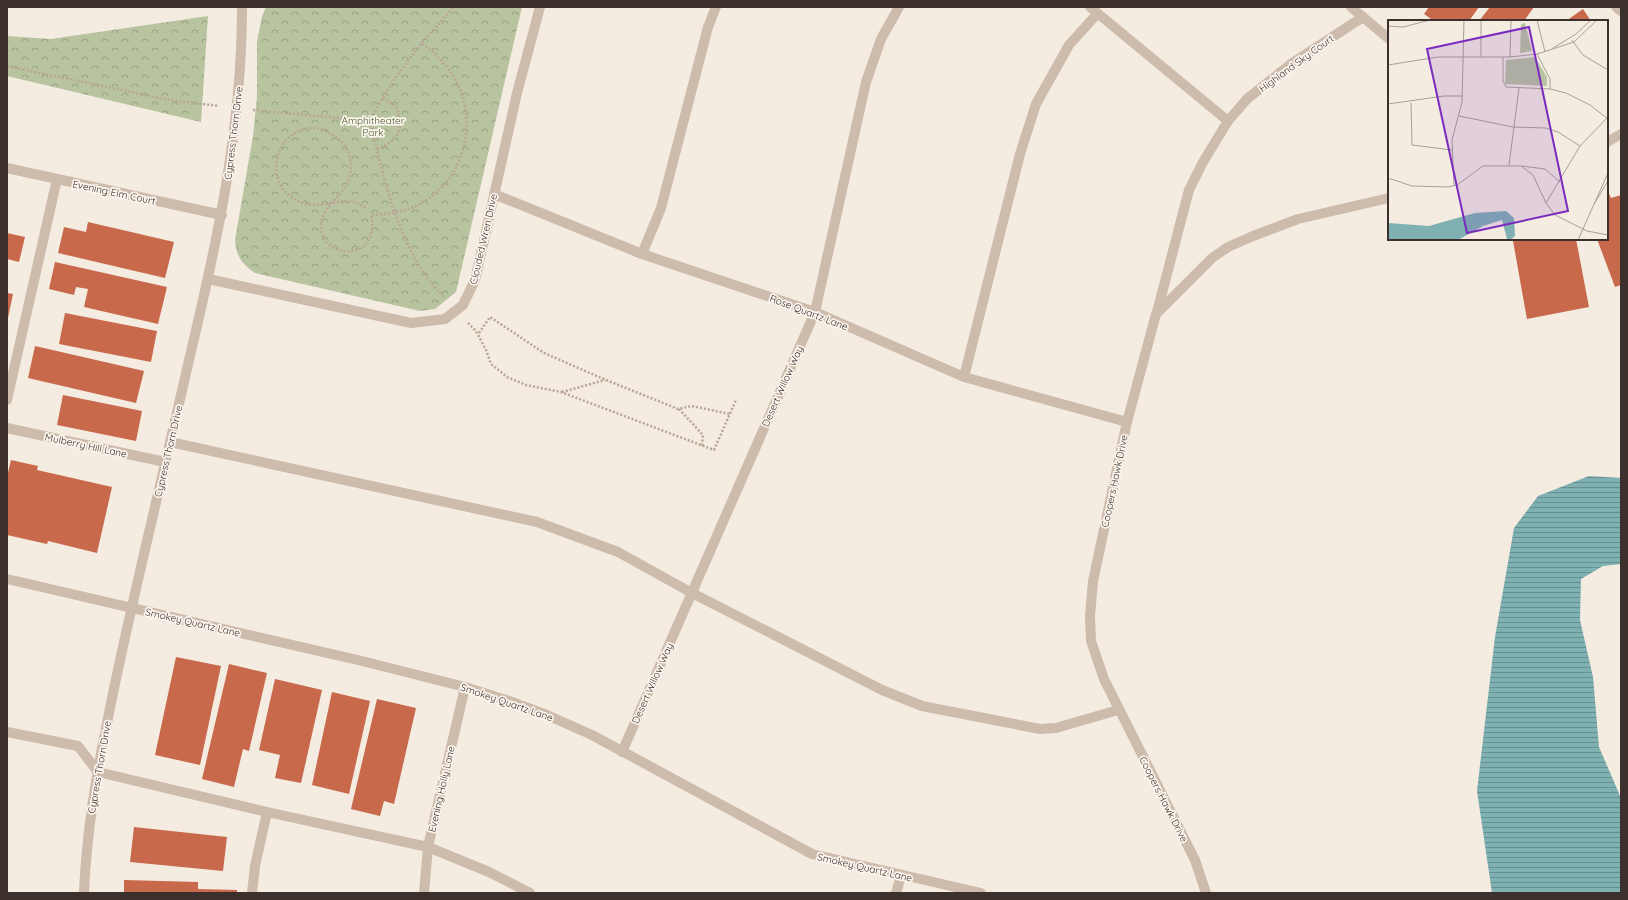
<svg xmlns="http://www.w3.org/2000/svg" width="1628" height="900" font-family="Quicksand,sans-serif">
<defs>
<pattern id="park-crowns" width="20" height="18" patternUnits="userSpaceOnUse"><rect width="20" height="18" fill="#b8c4a0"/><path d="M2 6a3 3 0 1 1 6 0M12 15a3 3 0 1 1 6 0" fill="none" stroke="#97a083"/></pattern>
<pattern id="water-rules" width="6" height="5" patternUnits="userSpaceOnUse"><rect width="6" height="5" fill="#7fb0b2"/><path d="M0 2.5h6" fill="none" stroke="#699091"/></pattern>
</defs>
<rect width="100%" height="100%" fill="#f4ebe1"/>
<!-- park -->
<g fill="url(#park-crowns)">
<path d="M266,7h256l-66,285 -21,17 -15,2 -165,-38c-13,-9 -19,-17 -20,-33l18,-104 4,-39v-55l5,-26z"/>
<path d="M208,16l-7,106 -194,-46v-40l44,3z"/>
</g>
<!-- water -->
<path fill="url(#water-rules)" d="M1589,476l32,2v86l-18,2 -22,13 -1,41 13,57 6,70 22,51v95h-129l-15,-102 18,-154 19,-109 24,-32z"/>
<!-- building -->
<g fill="#c8694b">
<path d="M1429,7h50l-10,14h-35l-10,-7z"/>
<path d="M1490,7h44l-10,14h-45z"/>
<path d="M1583,9l8,12h-25z"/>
<path d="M1607,189l4,9 10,-3v90l-6,2 -18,-48h10z"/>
<path d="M88,222l86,20 -9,36 -107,-25 6,-26 22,5z"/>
<path d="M7,233l18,4 -6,25 -12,-3z"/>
<path d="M1524,239h52l13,68 -62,12 -14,-78z"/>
<path d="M55,262l112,25 -9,37 -74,-17 4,-18 -12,-2 -2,8 -25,-6z"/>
<path d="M7,293l6,1 -5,24h-1z"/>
<path d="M65,313l92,18 -6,31 -92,-18z"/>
<path d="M35,346l109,25 -8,32 -108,-25z"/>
<path d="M63,395l79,16 -6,30 -79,-16z"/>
<path d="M11,460l27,6 -1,4 75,17 -15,66 -49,-12 -1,3 -40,-9v-58z"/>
<path d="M176,657l45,9 -21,99 -45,-10z"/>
<path d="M229,664l38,9 -18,78 -6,-2 -9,38 -32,-8z"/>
<path d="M275,679l47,11 -21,93 -26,-5 5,-23 -21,-5z"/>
<path d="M332,692l38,9 -21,93 -37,-9z"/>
<path d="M377,699l39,9 -22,96 -10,-3 -4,15 -29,-7z"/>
<path d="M134,827l93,10 -4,34 -93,-9z"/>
<path d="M124,880l74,2v7l39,1v3h-113z"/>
</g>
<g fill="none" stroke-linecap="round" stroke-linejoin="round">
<!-- path -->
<g stroke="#b9a596" stroke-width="2.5" stroke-dasharray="2 2" stroke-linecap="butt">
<path d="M7,66l162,34 50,6"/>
<path d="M253,110l117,11"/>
<path d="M377,149c23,-9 27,-20 19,-43l-14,-8"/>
<path d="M365,208c-23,-20 -50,14 -81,-17 -7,-9 -9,-21 -7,-32 3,-17 16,-28 32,-31 10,-2 20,5 28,10 15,10 18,33 8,49 -10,15 -28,26 -23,46 1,5 4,10 9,13 8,5 15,7 25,4 15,-4 19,-22 15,-35 17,-1 37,-3 52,-13 48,-28 58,-96 22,-137 -8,-9 -14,-17 -25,-22"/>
<path d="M444,297c-46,-46 -59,-115 -74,-176 22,-43 51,-79 84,-114"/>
<path d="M468,323l8,8 10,19 5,14 16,13 19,8 35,7 153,58 22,-50"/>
<path d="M479,333l11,-16 54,36 62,27 72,29 14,-3 38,8"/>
<path d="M562,392l43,-12"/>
<path d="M679,409l24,26 -1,11"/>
</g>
<!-- minor -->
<g stroke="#cdbbac" stroke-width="10">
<path d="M1090,7l138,114"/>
<path d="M1351,7l38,32"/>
<path d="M1616,7l5,4"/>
<path d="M1607,142l14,-8"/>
<path d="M7,168l215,47"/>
<path d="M494,194l148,60 173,58 149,65 163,45"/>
<path d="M642,254l19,-46 47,-181 8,-20"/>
<path d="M208,279l203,44 34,-4 18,-14 12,-25 42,-187 23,-86"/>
<path d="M1157,312l32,-122 14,-28 25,-41 19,-22 44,-35 72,-47"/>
<path d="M964,377l56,-223 16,-50 33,-59 28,-31"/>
<path d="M7,400l50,-221"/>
<path d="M7,428l158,34"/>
<path d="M170,442l367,80 81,30 74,41 190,97 40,16 118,23 16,-1 62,-18"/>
<path d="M7,579l355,82 103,26 44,14 38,14 45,20 220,119 169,39"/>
<path d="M7,732l71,14 20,26 169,40 161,35 61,25 41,21"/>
<path d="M622,752l193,-440 51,-230 15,-43 18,-32"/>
<path d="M84,893c3,-77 19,-153 35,-228 22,-102 47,-203 70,-305 28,-117 53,-232 53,-353"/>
<path d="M252,893l3,-27 12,-54"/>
<path d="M424,893l4,-46 37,-160"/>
<path d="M896,893l5,-17"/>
<path d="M1206,893l-11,-33 -91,-181 -13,-38 -1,-25 3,-35 34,-159 29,-108 56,-56 16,-11 25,-11 45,-17 91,-21"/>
</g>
</g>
<g text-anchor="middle" stroke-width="3.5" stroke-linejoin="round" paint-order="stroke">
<!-- street labels -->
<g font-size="10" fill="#3b302b" stroke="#fbf5ee">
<text transform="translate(1296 63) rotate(-36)" y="4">Highland Sky Court</text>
<text transform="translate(233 133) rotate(-83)" y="4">Cypress Thorn Drive</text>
<text transform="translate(114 192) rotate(12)" y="4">Evening Elm Court</text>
<text transform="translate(483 239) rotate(-77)" y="4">Clouded Wren Drive</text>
<text transform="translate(809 312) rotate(21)" y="4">Rose Quartz Lane</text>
<text transform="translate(782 386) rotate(-66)" y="4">Desert Willow Way</text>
<text transform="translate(86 445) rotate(12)" y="4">Mulberry Hill Lane</text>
<text transform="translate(168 451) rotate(-77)" y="4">Cypress Thorn Drive</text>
<text transform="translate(1114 481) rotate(-78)" y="4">Coopers Hawk Drive</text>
<text transform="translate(193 622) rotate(13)" y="4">Smokey Quartz Lane</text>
<text transform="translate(652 683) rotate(-66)" y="4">Desert Willow Way</text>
<text transform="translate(507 702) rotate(19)" y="4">Smokey Quartz Lane</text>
<text transform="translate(99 767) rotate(-80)" y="4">Cypress Thorn Drive</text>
<text transform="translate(441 789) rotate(-77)" y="4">Evening Holly Lane</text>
<text transform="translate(1164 799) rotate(63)" y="4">Coopers Hawk Drive</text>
<text transform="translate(865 867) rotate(13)" y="4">Smokey Quartz Lane</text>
</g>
<!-- park labels -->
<g font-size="10" fill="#4a5a2e" stroke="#fbf5ee">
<text x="373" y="124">Amphitheater<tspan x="373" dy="12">Park</tspan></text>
</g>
</g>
<!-- overview -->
<g transform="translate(1388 20)">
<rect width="220" height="220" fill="#f4ebe1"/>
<path d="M137,3l7,28 -12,2 1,-29zM147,37l12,20v9l-42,-2 1,-24z" fill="#b8c4a0"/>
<path d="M118,191l8,7 1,18 -5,4 -3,-1 -5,-19 -19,6 -25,14h-70v-17l41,3 46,-13z" fill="#7fb0b2"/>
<path fill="none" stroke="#aaa098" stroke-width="1" d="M149,0l8,32M0,6l15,1 27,-7M184,20l11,15 25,15M165,28l23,-14 15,-14M149,34l13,25v10M93,37v-37M115,37v24l3,6 44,2 16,4 24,12 18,14M122,37l1,-37M0,45l50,-8h72l27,-3 37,-12 23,-22M23,83l1,42 40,5M0,84l56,-8h19M71,96l54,11 33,1 12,4 22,14M121,145l10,-77M134,146l23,3 15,13M0,158l24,8 36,1 9,-2 26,-19h38l12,9 13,28 9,12 32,16 21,4M66,166l-2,-46 10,-38 2,-82M158,183l34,-57 28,-29M206,184l14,-23M190,220l30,-67"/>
<path fill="#7b2cbf" fill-opacity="0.15" stroke="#7b2cbf" stroke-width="2" d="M141,7l39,184 -101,22 -40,-184z"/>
<rect width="220" height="220" fill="none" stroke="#3b302b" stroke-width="2"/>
</g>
<!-- border -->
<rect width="1628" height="900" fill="none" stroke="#3b302b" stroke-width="16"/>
</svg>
